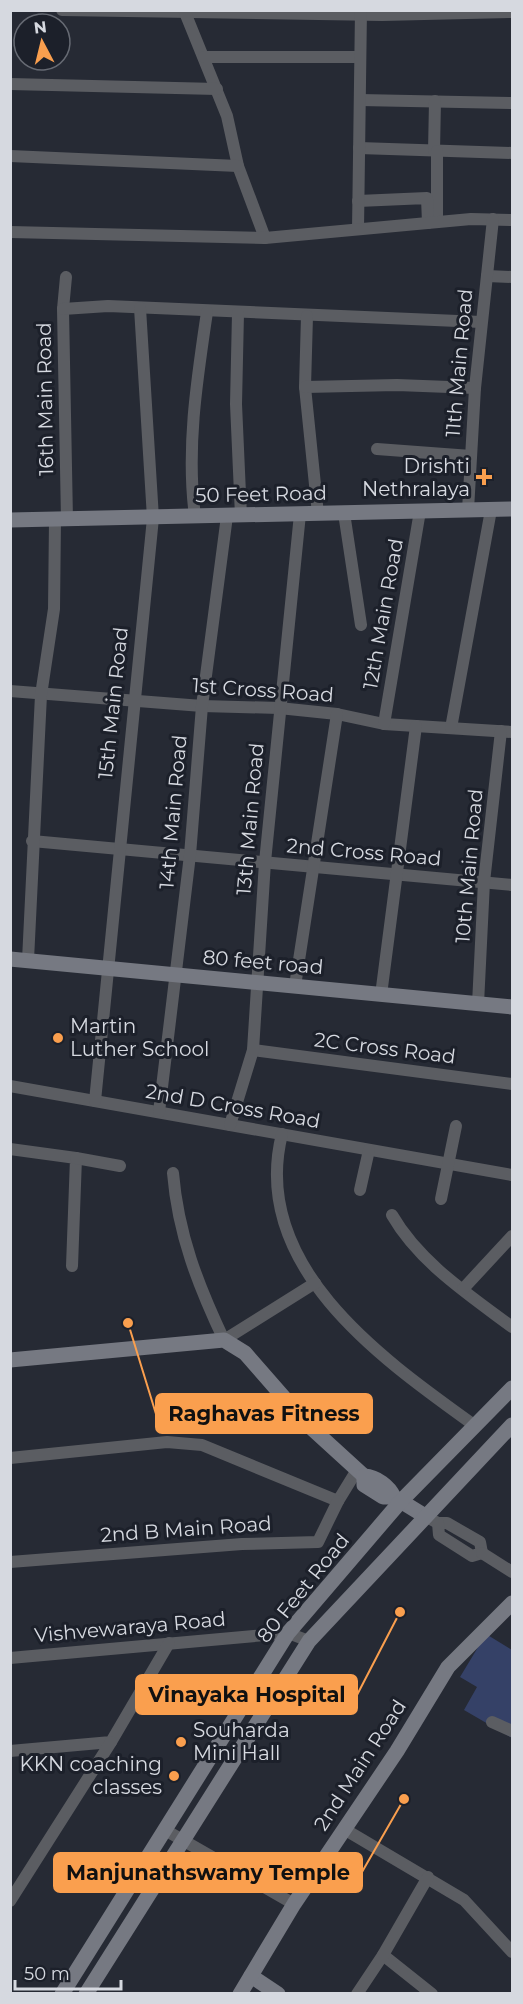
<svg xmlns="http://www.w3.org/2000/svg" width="523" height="2004" font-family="Montserrat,sans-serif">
<rect width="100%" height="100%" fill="#262a34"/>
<!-- green -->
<path fill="#354167" d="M486,1634l26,16v88l-48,-28 13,-23 -17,-10z"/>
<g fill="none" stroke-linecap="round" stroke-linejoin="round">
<!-- street -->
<g stroke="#5b5d62" stroke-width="12">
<path d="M62,10l320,5 130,-3"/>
<path d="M184,10l43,106 11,50 27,72"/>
<path d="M204,57h156"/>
<path d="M10,84l207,5"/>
<path d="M360,100l152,3"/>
<path d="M359,148l153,5"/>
<path d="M434,151l1,-50"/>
<path d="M437,151v71"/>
<path d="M10,156l228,10"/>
<path d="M358,201l69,-3 1,25"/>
<path d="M358,229l3,-219"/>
<path d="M10,232l255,6 206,-19 41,1"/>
<path d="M487,276l25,1"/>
<path d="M66,277l-3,32 4,211"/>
<path d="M63,309l45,-3 373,16"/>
<path d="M238,313l-2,91 5,112"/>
<path d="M307,316l-2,71 13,127"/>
<path d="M305,387l92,-2 78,3"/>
<path d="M377,449l94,7"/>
<path d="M468,510l7,-122 18,-169"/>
<path d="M344,513l17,112"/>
<path d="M195,516c-9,-67 2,-137 12,-204"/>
<path d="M10,691l192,15 77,2 58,6 47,10 128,8"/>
<path d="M384,724l36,-213"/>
<path d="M451,728l40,-218"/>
<path d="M32,841l480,44"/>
<path d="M28,960l13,-265 13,-86 1,-89"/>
<path d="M295,986l42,-272"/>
<path d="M381,995l35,-269"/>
<path d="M478,1004l6,-122 17,-151"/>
<path d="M253,1050l259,34"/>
<path d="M10,1086l502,89"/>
<path d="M95,1101l58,-583 -13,-210"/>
<path d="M159,1112l31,-257 12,-149 25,-190"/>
<path d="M230,1125l23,-75 12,-188 35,-348"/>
<path d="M282,1134c-33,132 100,225 192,291"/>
<path d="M10,1149l66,9 -4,108"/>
<path d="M76,1158l44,8"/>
<path d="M173,1173c5,61 25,112 51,167l91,-57"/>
<path d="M360,1190l9,-40"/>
<path d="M441,1199l15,-73"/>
<path d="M392,1215c27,47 77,80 120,112"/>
<path d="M463,1289l49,-53"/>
<path d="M10,1458l157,-16 35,3 136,56 19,-31"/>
<path d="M425,1516l13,7h9l33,19 2,11"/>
<path d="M438,1523l1,12 33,21 10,-3"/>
<path d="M482,1553l30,19"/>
<path d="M10,1562l232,-18 76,-2 20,-41"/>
<path d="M10,1658l278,-25 21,8"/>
<path d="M492,1722l20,9"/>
<path d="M10,1751l101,-9 58,-99"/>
<path d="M344,1829l120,71 48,52"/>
<path d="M165,1830l129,74"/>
<path d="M10,1901l101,-159"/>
<path d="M383,1955l49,39"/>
<path d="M357,1994l26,-39 45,-78"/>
</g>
<!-- secondary -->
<g stroke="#767982" stroke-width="15">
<path d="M10,520l502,-11"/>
<path d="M10,959l502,48"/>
<path d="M10,1360l214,-20 21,13 62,71 57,52"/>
<path d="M394,1497c-5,-11 -17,-20 -30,-21v9l19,12h11l31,19"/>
<path d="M251,1976l27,18"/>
<path d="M62,1994l226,-361 113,-132 111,-113"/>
<path d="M86,1994l223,-353 203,-216"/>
<path d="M240,1994l54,-90 103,-153 51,-84 64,-64"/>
</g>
</g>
<!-- markers -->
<g fill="#fa9f4e" stroke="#1c202a" stroke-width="2">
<path d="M481 468h6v6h6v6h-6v6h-6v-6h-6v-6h6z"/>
<circle cx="58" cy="1038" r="6"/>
<circle cx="181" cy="1742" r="6"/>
<circle cx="174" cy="1776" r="6"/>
</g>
<g text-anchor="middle" stroke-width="6" stroke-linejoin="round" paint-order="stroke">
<!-- street labels -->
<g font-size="20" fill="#d6d9e0" stroke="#1c202a">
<text transform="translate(459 363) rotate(-85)" y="7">11th Main Road</text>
<text transform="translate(45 399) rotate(-91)" y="7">16th Main Road</text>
<text transform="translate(261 494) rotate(-1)" y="7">50 Feet Road</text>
<text transform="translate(383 614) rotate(-80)" y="7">12th Main Road</text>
<text transform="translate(263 690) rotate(4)" y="7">1st Cross Road</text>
<text transform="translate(113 703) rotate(-84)" y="7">15th Main Road</text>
<text transform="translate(173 812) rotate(-85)" y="7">14th Main Road</text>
<text transform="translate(250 819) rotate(-85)" y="7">13th Main Road</text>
<text transform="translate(364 852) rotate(5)" y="7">2nd Cross Road</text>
<text transform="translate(469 866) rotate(-85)" y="7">10th Main Road</text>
<text transform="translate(263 962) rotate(5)" y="7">80 feet road</text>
<text transform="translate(385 1048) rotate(7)" y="7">2C Cross Road</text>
<text transform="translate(233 1106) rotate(10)" y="7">2nd D Cross Road</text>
<text transform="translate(186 1529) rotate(-4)" y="7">2nd B Main Road</text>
<text transform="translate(303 1588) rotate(-51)" y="7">80 Feet Road</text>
<text transform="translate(130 1627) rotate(-5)" y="7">Vishvewaraya Road</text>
<text transform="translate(360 1765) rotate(-57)" y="7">2nd Main Road</text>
</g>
<!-- poi labels -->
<g font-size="20" fill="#d6d9e0" stroke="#1c202a" text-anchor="end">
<text x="470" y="473">Drishti<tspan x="470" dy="23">Nethralaya</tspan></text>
<text x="70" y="1033" text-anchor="start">Martin<tspan x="70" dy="23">Luther School</tspan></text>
<text x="193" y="1737" text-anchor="start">Souharda<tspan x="193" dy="23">Mini Hall</tspan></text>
<text x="162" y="1771">KKN coaching<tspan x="162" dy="23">classes</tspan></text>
</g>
</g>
<!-- callouts -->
<path fill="none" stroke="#fa9f4e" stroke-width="2" d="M128 1323L156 1414M400 1612L357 1695M404 1799L362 1872"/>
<g fill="#fa9f4e" stroke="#1c202a" stroke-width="2">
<circle cx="128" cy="1323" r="6"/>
<circle cx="400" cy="1612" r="6"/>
<circle cx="404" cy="1799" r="6"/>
</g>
<g fill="#fa9f4e" stroke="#fa9f4e" stroke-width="2">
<rect x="156" y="1394" width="216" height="39" rx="6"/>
<rect x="136" y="1675" width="221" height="39" rx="6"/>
<rect x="54" y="1853" width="308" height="39" rx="6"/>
</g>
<g font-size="21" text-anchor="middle" font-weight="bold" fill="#111">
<text x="264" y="1421">Raghavas Fitness</text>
<text x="247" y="1702">Vinayaka Hospital</text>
<text x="208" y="1880">Manjunathswamy Temple</text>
</g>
<!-- border -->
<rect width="523" height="2004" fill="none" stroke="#d6d9e0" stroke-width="24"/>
<!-- north arrow -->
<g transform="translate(42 42) rotate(353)"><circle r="28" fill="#1c202a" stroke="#666a73" stroke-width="1.5"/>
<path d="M0-4.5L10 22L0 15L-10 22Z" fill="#fa9f4e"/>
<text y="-9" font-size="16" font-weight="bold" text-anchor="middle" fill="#d6d9e0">N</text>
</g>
<!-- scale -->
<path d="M15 1980v9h106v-9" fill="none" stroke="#d6d9e0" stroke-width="3"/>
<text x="24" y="1980" font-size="18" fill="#d6d9e0" stroke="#1c202a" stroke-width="4.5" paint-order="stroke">50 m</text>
</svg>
